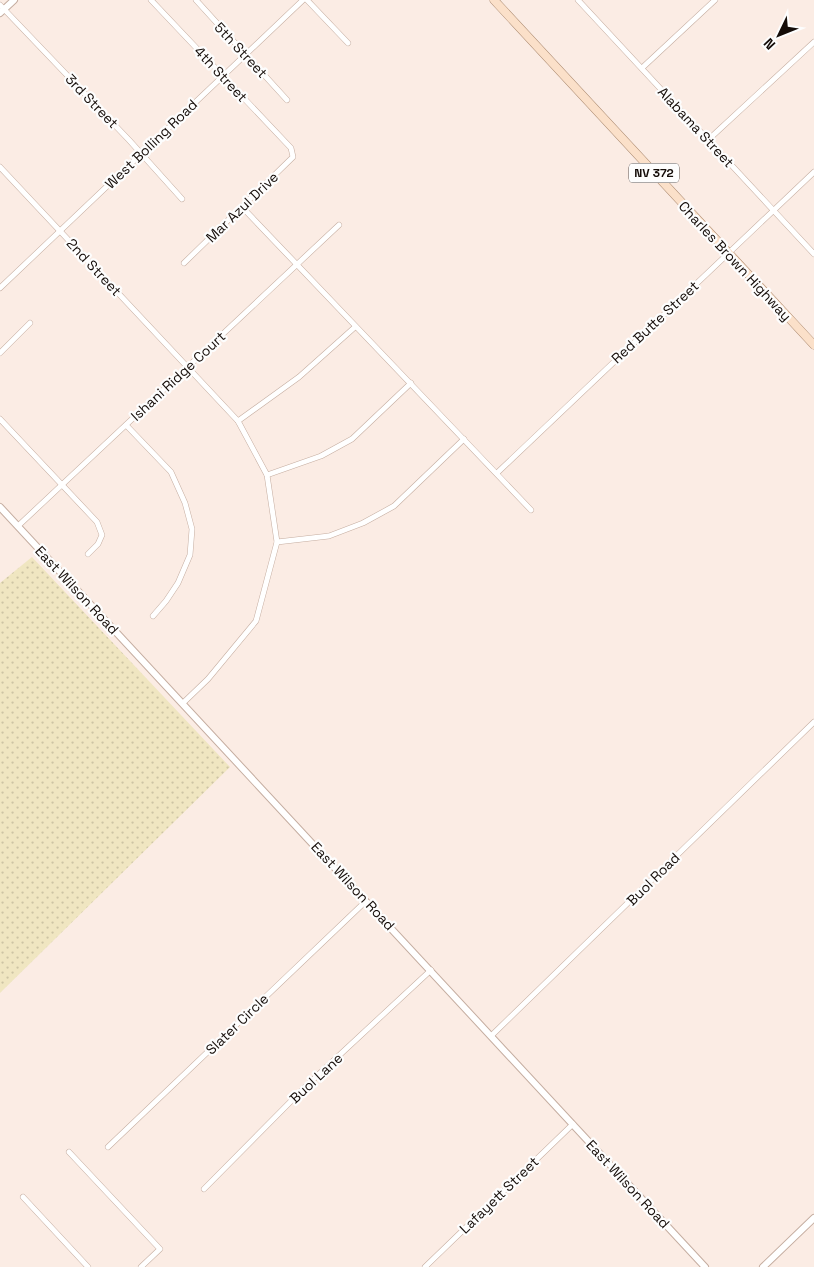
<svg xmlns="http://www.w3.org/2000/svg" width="814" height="1267" font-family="'Space Grotesk',sans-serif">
<defs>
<pattern id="sand-dots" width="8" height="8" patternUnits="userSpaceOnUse" patternTransform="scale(1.25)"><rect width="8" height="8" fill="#f0e6c1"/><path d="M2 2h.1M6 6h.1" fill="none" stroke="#cdc4a4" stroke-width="1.8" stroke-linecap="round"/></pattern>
</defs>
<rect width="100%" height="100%" fill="#fbece4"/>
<!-- sand -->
<path fill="url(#sand-dots)" d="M32,557l198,210 -230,226v-410z"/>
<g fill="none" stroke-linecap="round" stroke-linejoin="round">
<defs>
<g id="minor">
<path d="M151,0l140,148 2,9 -109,106"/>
<path d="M196,0l91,100"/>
<path d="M307,0l41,43"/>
<path d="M578,0l236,254"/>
<path d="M0,5l129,135 53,59"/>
<path d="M642,68l73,-68"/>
<path d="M708,140l106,-98"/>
<path d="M0,167l238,254 29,54 10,67 -21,79 -48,58 -25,24"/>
<path d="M242,207l289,303"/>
<path d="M0,288l303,-288"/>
<path d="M0,353l30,-30"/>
<path d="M0,419l97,103 5,13 -4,9 -10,10"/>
<path d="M238,421l61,-44 56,-50"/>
<path d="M126,425l45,47 14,31 7,26 -2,26 -12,28 -12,18 -13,15"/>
<path d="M497,473l317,-301"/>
<path d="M267,475l54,-19 31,-17 59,-56"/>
<path d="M18,526l321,-301"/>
<path d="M277,542l52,-6 34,-13 31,-17 70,-67"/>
<path d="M491,1036l323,-314"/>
<path d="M108,1147l258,-246"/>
<path d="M69,1152l91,97 -19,18"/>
<path d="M204,1189l100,-101 127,-118"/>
<path d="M23,1197l65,70"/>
<path d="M425,1267l148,-143"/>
</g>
<g id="tertiary">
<path d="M0,13l14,-13"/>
<path d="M0,507l705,760"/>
<path d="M763,1267l51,-49"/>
</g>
<path id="primary" d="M494,0l320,345"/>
</defs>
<!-- minor casing -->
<use href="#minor" stroke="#c5ada0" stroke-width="6"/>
<!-- tertiary casing -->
<use href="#tertiary" stroke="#c5ada0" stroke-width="8"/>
<!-- primary casing -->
<use href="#primary" stroke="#a9886e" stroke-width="9"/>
<!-- minor -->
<use href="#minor" stroke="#fff" stroke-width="5"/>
<!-- tertiary -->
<use href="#tertiary" stroke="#fff" stroke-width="6"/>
<!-- primary -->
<use href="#primary" stroke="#fbe0c9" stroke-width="8"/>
</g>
<g text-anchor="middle" stroke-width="4.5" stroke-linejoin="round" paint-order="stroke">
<!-- shield labels -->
<rect fill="#fdfdfd" stroke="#5a5452" stroke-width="1" x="629" y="163.5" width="50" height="19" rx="4"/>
<g font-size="12" font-weight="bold" fill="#140c08">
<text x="654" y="177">NV 372</text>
</g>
<!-- street labels -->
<g font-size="14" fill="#140c08" stroke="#fdfdfd">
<text transform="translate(241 50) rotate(47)" y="5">5th Street</text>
<text transform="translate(221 74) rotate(47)" y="5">4th Street</text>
<text transform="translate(92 101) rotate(46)" y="5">3rd Street</text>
<text transform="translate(696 127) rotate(47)" y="5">Alabama Street</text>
<text transform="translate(151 144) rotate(-44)" y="5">West Bolling Road</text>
<text transform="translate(242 207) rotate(-44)" y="5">Mar Azul Drive</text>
<text transform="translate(735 261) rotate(47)" y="5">Charles Brown Highway</text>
<text transform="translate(94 267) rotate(47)" y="5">2nd Street</text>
<text transform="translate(655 322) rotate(-43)" y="5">Red Butte Street</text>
<text transform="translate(178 376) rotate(-43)" y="5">Ishani Ridge Court</text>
<text transform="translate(77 590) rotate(47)" y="5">East Wilson Road</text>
<text transform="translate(653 879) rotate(-45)" y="5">Buol Road</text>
<text transform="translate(353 886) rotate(47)" y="5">East Wilson Road</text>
<text transform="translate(237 1024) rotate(-44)" y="5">Slater Circle</text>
<text transform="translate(316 1078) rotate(-43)" y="5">Buol Lane</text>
<text transform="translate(628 1184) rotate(47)" y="5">East Wilson Road</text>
<text transform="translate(499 1195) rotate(-44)" y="5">Lafayett Street</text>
</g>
</g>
<!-- north arrow -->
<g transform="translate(779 35) rotate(227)" stroke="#fdfdfd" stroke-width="4" paint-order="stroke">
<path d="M0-4L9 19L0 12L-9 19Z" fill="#140c08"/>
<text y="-8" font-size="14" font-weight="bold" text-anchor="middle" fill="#140c08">N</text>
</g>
</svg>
